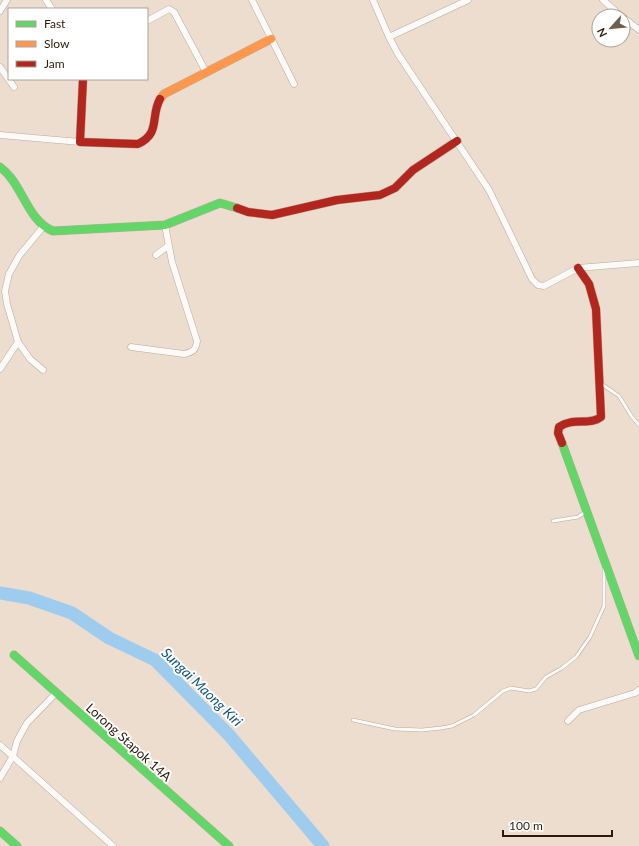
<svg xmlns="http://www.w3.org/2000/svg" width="639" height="846" font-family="Lato,sans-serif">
<rect width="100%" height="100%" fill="#ecddcf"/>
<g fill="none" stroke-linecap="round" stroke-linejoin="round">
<!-- river -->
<path stroke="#9eccee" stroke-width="13" d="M0,593l29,5 43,15 37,25 46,22 74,75 94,111"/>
<defs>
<g id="lane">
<path d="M600,383l19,13 13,21 7,8"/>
<path d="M553,521l25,-4 7,-5"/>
<path d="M353,720l42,9 27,1 19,-2 11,-2 22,-11 29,-24 8,-3 18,3 7,-2 10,-12 16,-9 14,-11 14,-20 14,-31v-37"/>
</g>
<g id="street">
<path d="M46,0l6,9"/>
<path d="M252,0l42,84"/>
<path d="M373,0l16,37 9,17 91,136 43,89 6,6 6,1 34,-18 61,-5"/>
<path d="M603,0l18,16"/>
<path d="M0,11l7,-11"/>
<path d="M623,17l16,13"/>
<path d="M147,21l22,-12 5,3 32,60"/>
<path d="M389,37l79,-37"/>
<path d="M0,67l14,20"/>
<path d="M0,135l80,7"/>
<path d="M156,255l12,-9"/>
<path d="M131,347l53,7c9,-2 12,-4 13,-13l-25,-79 -7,-37"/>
<path d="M0,369l18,-27"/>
<path d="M43,370l-13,-11 -12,-17 -11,-38 -2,-13 4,-17 10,-18 24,-29"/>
<path d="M568,721l11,-11 56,-17 4,-3"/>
<path d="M0,745l113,101"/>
<path d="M0,778l13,-22 4,-15 10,-18 29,-30"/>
</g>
<g id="fast">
<path d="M0,167c4,3 8,7 11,11 14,18 20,44 42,53l112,-6 55,-22 17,5"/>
<path d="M562,443l77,213"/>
<path d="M14,655l215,191"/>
<path d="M0,831l17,15"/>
</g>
<path id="slow" d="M160,99l4,-5 107,-55"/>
<g id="jam">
<path d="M83,79l-3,63 58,2c23,-11 12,-27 22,-45"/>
<path d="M237,208l11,4 24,3 65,-15 43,-5 15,-7 18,-18 44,-29"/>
<path d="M562,443l-4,-10 1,-6c14,-10 31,-1 42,-10l-5,-108 -7,-25 -11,-16"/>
</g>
</defs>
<!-- lane casing -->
<use href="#lane" stroke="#b9aa9c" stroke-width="4"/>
<!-- street casing -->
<use href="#street" stroke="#b9aa9c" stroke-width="7"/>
<!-- fast casing -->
<use href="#fast" stroke="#b9aa9c" stroke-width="9"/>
<!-- slow casing -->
<use href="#slow" stroke="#b9aa9c" stroke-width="9"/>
<!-- jam casing -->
<use href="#jam" stroke="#b9aa9c" stroke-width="9"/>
<!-- lane -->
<use href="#lane" stroke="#fcfaf8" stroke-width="3"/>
<!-- street -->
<use href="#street" stroke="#fcfaf8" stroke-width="6"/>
<!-- fast -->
<use href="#fast" stroke="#63d668" stroke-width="8"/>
<!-- slow -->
<use href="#slow" stroke="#ff974d" stroke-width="8"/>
<!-- jam -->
<use href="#jam" stroke="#b3261e" stroke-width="8"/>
</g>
<g text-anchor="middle" stroke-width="4" stroke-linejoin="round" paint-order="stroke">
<!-- street labels -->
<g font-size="13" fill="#2c1b0b" stroke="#fff">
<text transform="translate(129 742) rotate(42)" y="5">Lorong Stapok 14A</text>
</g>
<!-- water labels -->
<g font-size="14" font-style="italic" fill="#125784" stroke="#fff">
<text transform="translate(202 687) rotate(44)" y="5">Sungai Maong Kiri</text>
</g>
</g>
<!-- legend -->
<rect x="8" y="8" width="140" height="72" fill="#ffffff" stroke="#aba49d"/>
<rect x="16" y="21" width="20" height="6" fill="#63d668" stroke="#aba49d"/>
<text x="44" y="28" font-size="12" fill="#2c1b0b">Fast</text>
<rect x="16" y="41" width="20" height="6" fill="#ff974d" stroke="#aba49d"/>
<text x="44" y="48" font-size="12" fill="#2c1b0b">Slow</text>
<rect x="16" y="61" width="20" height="6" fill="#b3261e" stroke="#aba49d"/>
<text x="44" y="68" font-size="12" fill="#2c1b0b">Jam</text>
<!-- north arrow -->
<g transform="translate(611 28) rotate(243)"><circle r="19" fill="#ffffff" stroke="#aba49d"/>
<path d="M0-3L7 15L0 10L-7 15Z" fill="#6f5f50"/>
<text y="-6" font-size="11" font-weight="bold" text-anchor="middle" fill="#2c1b0b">N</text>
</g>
<!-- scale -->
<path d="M503 830v6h109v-6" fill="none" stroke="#2c1b0b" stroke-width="2"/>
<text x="509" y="830" font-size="12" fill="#2c1b0b" stroke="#ffffff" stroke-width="3" paint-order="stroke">100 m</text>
</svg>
